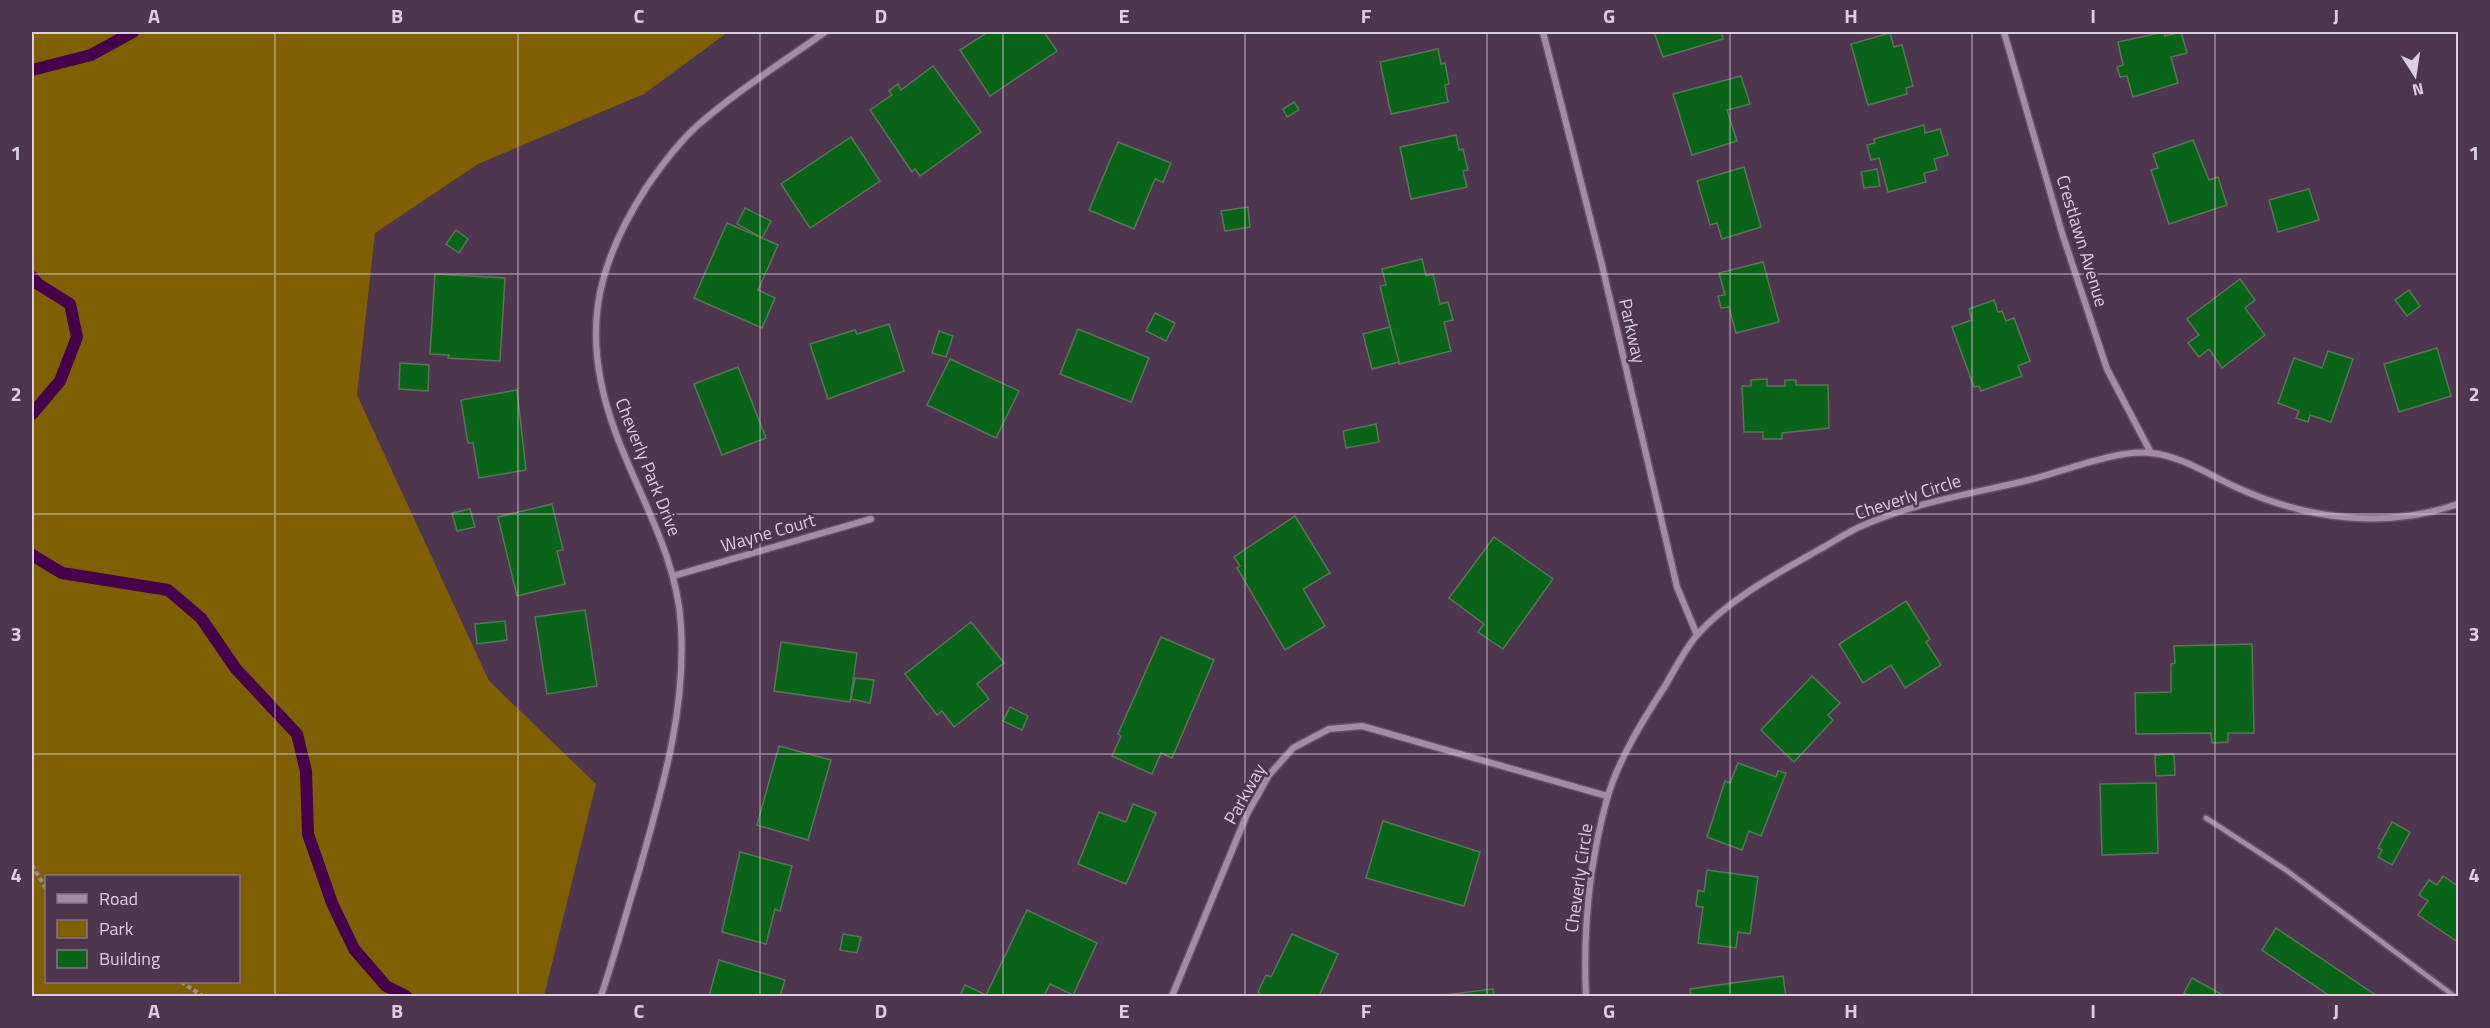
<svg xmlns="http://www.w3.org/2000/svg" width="2490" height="1028" font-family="'Titillium Web',sans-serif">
<rect width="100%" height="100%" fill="#4e364f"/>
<!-- green -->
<path fill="#805f00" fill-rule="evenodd" d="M32,32h696l-84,62 -166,70 -103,69 -18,162 132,286 107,103 -52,212h-512zM46,876h192v106h-192z"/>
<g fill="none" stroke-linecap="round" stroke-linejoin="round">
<!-- stream -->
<g stroke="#46004c" stroke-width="12">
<path d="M32,70l59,-15 42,-23"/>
<path d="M32,277l6,7 32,20 7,33 -17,44 -28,33"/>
<path d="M32,555l30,18 106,17 33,28 35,51 61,65 9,37 2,63 24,69 22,46 32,37 20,10"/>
</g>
</g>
<!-- building -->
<g fill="#096419" stroke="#5a745a" stroke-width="1.5">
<path d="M988,32h56l13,19 -67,45 -30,-46z"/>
<path d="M1654,32h67l2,7 -60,18z"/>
<path d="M2164,32l1,4 16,-4 6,21 -16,4 7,26 -45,14 -6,-21 -7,1 -3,-10 6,-2 -5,-23z"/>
<path d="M1890,33l4,14 8,-2 11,41 -7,2 1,6 -39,11 -17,-61z"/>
<path d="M1438,49l3,15 4,-1 4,21 -4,1 3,17 -57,12 -11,-52z"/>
<path d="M933,66l48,66 -61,44 -5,-7 -3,3 -42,-62 22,-15 -3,-4 9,-7 3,6z"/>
<path d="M1741,76l9,28 -23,6 10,31 -45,14 -19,-61z"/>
<path d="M1294,102l5,8 -12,7 -4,-8z"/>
<path d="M1924,125l1,8 15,-4 8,26 -14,4 3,11 -13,3 2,9 -38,10 -9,-34 -8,2 -4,-15 8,-2 -1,-4z"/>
<path d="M1456,135l3,15 4,-1 5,21 -5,1 4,16 -56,12 -11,-52z"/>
<path d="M851,137l29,44 -70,47 -29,-44z"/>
<path d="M2193,140l16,40 9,-3 9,28 -58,19 -18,-54 7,-2 -5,-14z"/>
<path d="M1118,142l53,21 -8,19 -8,-3 -21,50 -45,-19z"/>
<path d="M1744,167l17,60 -39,12 -5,-16 -7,2 -13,-44z"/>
<path d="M1877,169l3,17 -16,2 -3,-16z"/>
<path d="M2309,189l10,31 -41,12 -9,-32z"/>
<path d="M1248,207l2,20 -25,4 -4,-20z"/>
<path d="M745,208l26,13 -9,17 -25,-14z"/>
<path d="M727,223l51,22 -20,45 17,8 -13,30 -68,-30z"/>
<path d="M456,230l12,9 -9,14 -13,-9z"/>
<path d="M1422,259l4,17 7,-2 7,30 8,-2 5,18 -9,2 7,29 -52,13 -19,-78 6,-1 -4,-16z"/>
<path d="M1763,262l16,60 -43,11 -7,-26 -8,1 -3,-12 7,-1 -6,-22z"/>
<path d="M435,274l70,4 -5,83 -52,-3 1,-3 -19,-1z"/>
<path d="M2240,279l15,21 -10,8 20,27 -43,33 -13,-19 -10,8 -11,-14 11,-8 -12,-16z"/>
<path d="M2409,290l11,16 -13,10 -12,-16z"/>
<path d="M1994,300l4,12 4,-1 4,10 8,-3 16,43 -12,5 4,10 -41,15 -2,-5 -5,1 -22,-60 20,-7 -3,-11z"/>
<path d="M1155,313l20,10 -9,18 -20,-10z"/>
<path d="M889,324l15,47 -76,28 -18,-55 45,-14 2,4z"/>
<path d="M1390,327l9,35 -27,7 -9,-35z"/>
<path d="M1078,329l71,29 -18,44 -71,-28z"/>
<path d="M939,331l14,5 -7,21 -14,-4z"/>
<path d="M2437,348l14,48 -52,16 -15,-48z"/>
<path d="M2328,351l25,8 -22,63 -21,-7 -2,7 -12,-4 3,-7 -21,-8 16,-45 28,10z"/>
<path d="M950,359l69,32 -23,47 -69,-33z"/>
<path d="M400,363l29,2 -1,26 -29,-2z"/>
<path d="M738,367l28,71 -44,17 -28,-71z"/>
<path d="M1767,379v7h18v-6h11v5h32l1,43 -47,5v6h-19v-7h-19l-2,-46h9v-6z"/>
<path d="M517,390l9,80 -47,8 -6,-35h-5l-7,-43z"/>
<path d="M1376,424l3,18 -33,6 -3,-17z"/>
<path d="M552,504l11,46 -6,1 8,33 -48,12 -19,-79z"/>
<path d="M470,509l5,18 -18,4 -5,-18z"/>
<path d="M1295,516l35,57 -27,16 22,37 -40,24 -48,-82 3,-2 -6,-9z"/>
<path d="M1494,537l59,42 -50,70 -25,-17 6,-8 -35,-26z"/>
<path d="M1906,601l24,38 -4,3 15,23 -36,23 -14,-23 -28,18 -24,-39z"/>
<path d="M585,610l12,76 -50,8 -12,-77z"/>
<path d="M505,621l2,19 -30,4 -2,-20z"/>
<path d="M971,622l33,41 -27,21 12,15 -35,28 -12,-16 -5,4 -32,-41z"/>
<path d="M1161,637l53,23 -42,98 -11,-5 -9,21 -40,-18 9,-20 -3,-2z"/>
<path d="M781,642l76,11 -7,49 -76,-11z"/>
<path d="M2252,644l2,89h-26v9l-16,1 -1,-10 -75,1 -1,-41 36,-1v-28l4,-1 -1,-17z"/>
<path d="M1812,676l28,27 -12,12 5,5 -39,42 -33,-32z"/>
<path d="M855,678l19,2 -4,23 -19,-4z"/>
<path d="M1010,707l18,9 -6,14 -19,-9z"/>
<path d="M779,746l52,14 -23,80 -51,-15z"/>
<path d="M2174,754l1,21 -19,1 -1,-21z"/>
<path d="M1738,763l38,14 2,-6 8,2 -25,63 -12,-5 -7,19 -35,-13 18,-56 5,2z"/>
<path d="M2156,783l2,70 -56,2 -2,-71z"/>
<path d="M1133,804l23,9 -30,71 -48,-20 21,-52 27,10z"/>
<path d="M1383,821l97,31 -16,54 -98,-28z"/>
<path d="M2392,822l18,10 -18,33 -14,-8 4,-7 -4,-2z"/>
<path d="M740,852l52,14 -12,45 -5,-2 -9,35 -44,-12z"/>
<path d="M1707,870l51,7 -8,57 -12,-2 -2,16 -38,-5 5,-36 -7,-1 2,-16 6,2z"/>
<path d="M2443,876l15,10v56l-40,-27 10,-14 -9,-6 10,-15 8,5z"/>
<path d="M1027,910l70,33 -24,52 -23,-11 -6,12h-84l5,-11 21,10z"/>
<path d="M2276,928l101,68h-47l-68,-46z"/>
<path d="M843,934l18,3 -4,16 -17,-3z"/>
<path d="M1292,934l46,20 -19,42h-57l-4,-4 8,-17 5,2z"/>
<path d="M719,960l66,20 -5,16h-71z"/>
<path d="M1783,976l3,20h-95l-1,-7z"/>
<path d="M2192,978l31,17v1h-33l-6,-3z"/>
<path d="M1493,989l1,7h-58z"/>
</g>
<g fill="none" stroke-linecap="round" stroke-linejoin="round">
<defs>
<path id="service" d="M2206,818l80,52 168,126"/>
<g id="minor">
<path d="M1543,32l58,229 76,326 20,48"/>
<path d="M2004,32l58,201 45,136 44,84"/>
<path d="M673,576l198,-57"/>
<path d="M601,996c14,-41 25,-83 38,-125 23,-82 47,-159 42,-245 -4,-71 -43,-131 -66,-195 -34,-93 -22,-161 31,-243 15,-22 32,-45 52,-63 39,-34 85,-63 127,-93"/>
<path d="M1172,996l75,-182 22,-39 24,-27 36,-19 33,-3 245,70"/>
<path d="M1586,996c-3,-66 3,-132 21,-197 11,-39 36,-79 58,-113 10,-17 20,-37 32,-51 33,-37 83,-63 125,-87 13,-7 27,-17 42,-23 50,-22 104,-31 157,-43 37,-8 94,-33 130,-29 32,3 61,24 89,36 70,31 146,40 218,15"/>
</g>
</defs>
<!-- service casing -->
<use href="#service" stroke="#665266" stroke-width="8"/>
<!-- minor casing -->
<use href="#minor" stroke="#665266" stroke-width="9"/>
<!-- path -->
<g stroke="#9c899c" stroke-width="4" stroke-dasharray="4.5 3" stroke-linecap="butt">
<path d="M32,865l14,24"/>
<path d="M181,982l22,14"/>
</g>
<!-- service -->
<use href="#service" stroke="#a68ba7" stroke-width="4.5"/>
<!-- minor -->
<use href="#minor" stroke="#a68ba7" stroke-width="6"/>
</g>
<!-- grid -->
<path fill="none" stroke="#dccedc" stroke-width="1.5" stroke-opacity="0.55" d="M275,32v964M518,32v964M760,32v964M1003,32v964M1245,32v964M1487,32v964M1730,32v964M1972,32v964M2215,32v964M32,274h2426M32,514h2426M32,754h2426"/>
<g text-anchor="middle" stroke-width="5" stroke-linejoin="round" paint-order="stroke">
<!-- street labels -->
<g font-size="18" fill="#dccedc" stroke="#4e364f">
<text transform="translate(2082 241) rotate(73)" y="6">Crestlawn Avenue</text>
<text transform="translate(1632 331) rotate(77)" y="6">Parkway</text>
<text transform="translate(648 467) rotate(68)" y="6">Cheverly Park Drive</text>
<text transform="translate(1908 497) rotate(-18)" y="6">Cheverly Circle</text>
<text transform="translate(768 533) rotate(-16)" y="6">Wayne Court</text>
<text transform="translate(1245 794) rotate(-61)" y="6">Parkway</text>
<text transform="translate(1579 878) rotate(-82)" y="6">Cheverly Circle</text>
</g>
</g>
<!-- border -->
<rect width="2490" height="1028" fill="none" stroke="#4e364f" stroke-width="66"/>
<!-- legend -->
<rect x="45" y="875" width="195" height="108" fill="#4e364f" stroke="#877387" stroke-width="1.5"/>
<rect x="57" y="894" width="30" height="9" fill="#a68ba7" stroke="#877387" stroke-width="1.5"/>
<text x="99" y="905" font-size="18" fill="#dccedc">Road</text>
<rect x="57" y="920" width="30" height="18" fill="#805f00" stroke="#877387" stroke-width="1.5"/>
<text x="99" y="935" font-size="18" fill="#dccedc">Park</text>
<rect x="57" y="950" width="30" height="18" fill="#096419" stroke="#877387" stroke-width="1.5"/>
<text x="99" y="965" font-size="18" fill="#dccedc">Building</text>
<!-- north arrow -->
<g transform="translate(2415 75) rotate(168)" stroke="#4e364f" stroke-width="4.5" paint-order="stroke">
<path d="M0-4.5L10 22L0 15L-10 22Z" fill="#dccedc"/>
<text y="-9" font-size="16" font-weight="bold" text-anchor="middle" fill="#dccedc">N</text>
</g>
<rect x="33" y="33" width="2424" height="962" fill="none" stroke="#dccedc" stroke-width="2"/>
<g font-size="20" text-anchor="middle" font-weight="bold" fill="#dccedc">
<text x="154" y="23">A</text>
<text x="397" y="23">B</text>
<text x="639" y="23">C</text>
<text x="881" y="23">D</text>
<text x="1124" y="23">E</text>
<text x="1366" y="23">F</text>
<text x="1609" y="23">G</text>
<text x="1851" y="23">H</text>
<text x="2093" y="23">I</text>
<text x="2336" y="23">J</text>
<text x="16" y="160">1</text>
<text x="2474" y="160">1</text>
<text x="16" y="401">2</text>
<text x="2474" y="401">2</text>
<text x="16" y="641">3</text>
<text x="2474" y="641">3</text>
<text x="16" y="882">4</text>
<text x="2474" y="882">4</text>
<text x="154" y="1018">A</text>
<text x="397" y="1018">B</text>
<text x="639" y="1018">C</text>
<text x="881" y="1018">D</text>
<text x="1124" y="1018">E</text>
<text x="1366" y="1018">F</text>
<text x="1609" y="1018">G</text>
<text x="1851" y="1018">H</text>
<text x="2093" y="1018">I</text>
<text x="2336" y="1018">J</text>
</g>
</svg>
